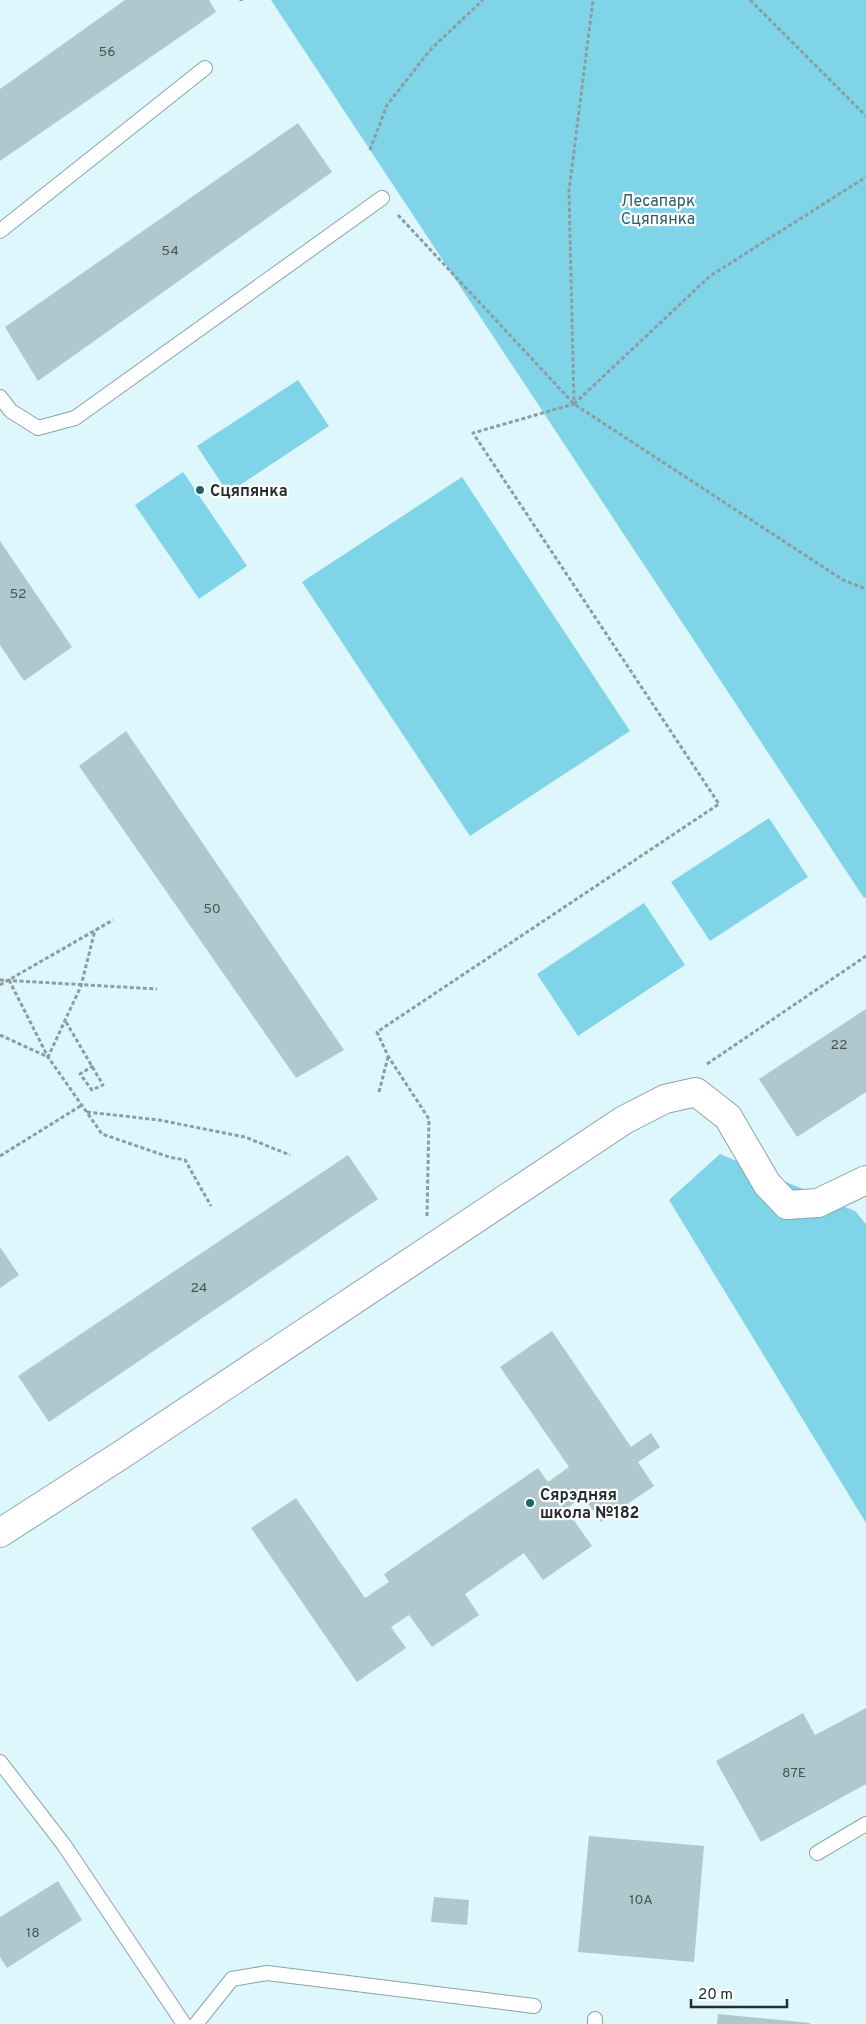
<svg xmlns="http://www.w3.org/2000/svg" width="866" height="2024" font-family="Overpass,sans-serif">
<rect width="100%" height="100%" fill="#ddf7fd"/>
<!-- green -->
<g fill="#7fd5e7">
<path d="M271,0h595v897l-2,1z"/>
<path d="M298,380l31,46 -101,67 -31,-47z"/>
<path d="M183,472l64,94 -48,33 -64,-94z"/>
<path d="M462,477l168,254 -160,105 -168,-254z"/>
<path d="M769,818l39,59 -98,64 -39,-59z"/>
<path d="M644,903l41,62 -107,71 -41,-62z"/>
<path d="M720,1154l135,57 11,13v299l-197,-323z"/>
</g>
<!-- building -->
<g fill="#afc8ce">
<path d="M125,0h84l7,12 -216,149v-72z"/>
<path d="M298,123l34,49 -294,209 -33,-54z"/>
<path d="M0,541l72,106 -48,34 -24,-36z"/>
<path d="M126,731l218,319 -48,28 -217,-312z"/>
<path d="M866,1009v83l-69,45 -38,-58z"/>
<path d="M348,1155l30,44 -329,223 -31,-46z"/>
<path d="M0,1247l19,28 -19,13z"/>
<path d="M552,1331l79,116 20,-14 9,14 -22,15 16,24 -53,36 -18,-26 -17,13 26,37 -49,34 -19,-27 -59,41 14,21 -47,32 -23,-32 -18,12 15,21 -49,34 -106,-154 45,-30 69,100 24,-16 -5,-8 154,-106 10,14 21,-15 -69,-100z"/>
<path d="M866,1708v76l-105,58 -45,-81 87,-48 12,22z"/>
<path d="M589,1836l115,10 -10,116 -116,-10z"/>
<path d="M58,1881l24,39 -75,48 -7,-11v-40z"/>
<path d="M434,1897l35,3 -2,25 -36,-3z"/>
<path d="M718,2014l92,9v1h-93z"/>
</g>
<g fill="none" stroke-linecap="round" stroke-linejoin="round">
<defs>
<g id="service">
<path d="M0,231l205,-163"/>
<path d="M0,397l11,14 27,17 37,-10 307,-220"/>
<path d="M0,1762l64,83 120,179"/>
<path d="M817,1853l49,-29"/>
<path d="M196,2024l36,-45 35,-6 267,33"/>
<path d="M595,2024v-5"/>
</g>
<path id="minor" d="M0,1533l121,-78 503,-335 41,-21 31,-7 32,25 39,67 20,21 31,-2 48,-23"/>
</defs>
<!-- service casing -->
<use href="#service" stroke="#8ba3a9" stroke-width="16"/>
<!-- minor casing -->
<use href="#minor" stroke="#8ba3a9" stroke-width="30"/>
<!-- path -->
<g stroke="#8b9da2" stroke-width="3" stroke-dasharray="4 2.5" stroke-linecap="butt">
<path d="M750,0l116,116"/>
<path d="M241,1v-1"/>
<path d="M370,150l17,-45 44,-56 52,-49"/>
<path d="M398,215l176,189 269,176 23,9"/>
<path d="M574,404l136,-128 156,-99"/>
<path d="M0,980l157,9"/>
<path d="M9,980l39,77 54,77 67,23 16,3 26,46"/>
<path d="M0,985l113,-65"/>
<path d="M66,1022l37,63 -11,5 -12,-16 13,-8"/>
<path d="M0,1035l48,22 33,-71 14,-56"/>
<path d="M707,1064l159,-108"/>
<path d="M379,1092l9,-35"/>
<path d="M87,1112l72,8 86,17 45,18"/>
<path d="M0,1156l82,-51"/>
<path d="M427,1216l2,-97 -41,-63 -11,-24 342,-228 -246,-371 101,-29 -5,-213 24,-191"/>
</g>
<!-- service -->
<use href="#service" stroke="#fff" stroke-width="14"/>
<!-- minor -->
<use href="#minor" stroke="#fff" stroke-width="28"/>
</g>
<!-- markers -->
<g fill="#1b6572" stroke="#fff" stroke-width="2">
<circle cx="200" cy="490" r="5"/>
<circle cx="530" cy="1503" r="5"/>
</g>
<g text-anchor="middle" stroke-width="4.5" stroke-linejoin="round" paint-order="stroke">
<!-- number labels -->
<g font-size="14" fill="#465457">
<text x="107" y="56">56</text>
<text x="170" y="255">54</text>
<text x="18" y="598">52</text>
<text x="212" y="913">50</text>
<text x="839" y="1049">22</text>
<text x="199" y="1292">24</text>
<text x="794" y="1777">87Е</text>
<text x="641" y="1904">10А</text>
<text x="33" y="1937">18</text>
</g>
<!-- park labels -->
<g font-size="16" fill="#26606b" stroke="#fff">
<text x="658" y="206">Лесапарк<tspan x="658" dy="18">Сцяпянка</tspan></text>
</g>
<!-- poi labels -->
<g font-size="16" font-weight="bold" fill="#232d2f" stroke="#fff" text-anchor="start">
<text x="210" y="496">Сцяпянка</text>
<text x="540" y="1500">Сярэдняя<tspan x="540" dy="18">школа №182</tspan></text>
</g>
</g>
<!-- scale -->
<path d="M691 1999v8h96v-8" fill="none" stroke="#232d2f" stroke-width="2.5"/>
<text x="698" y="1999" font-size="15" fill="#232d2f" stroke="#ffffff" stroke-width="4" paint-order="stroke">20 m</text>
</svg>
